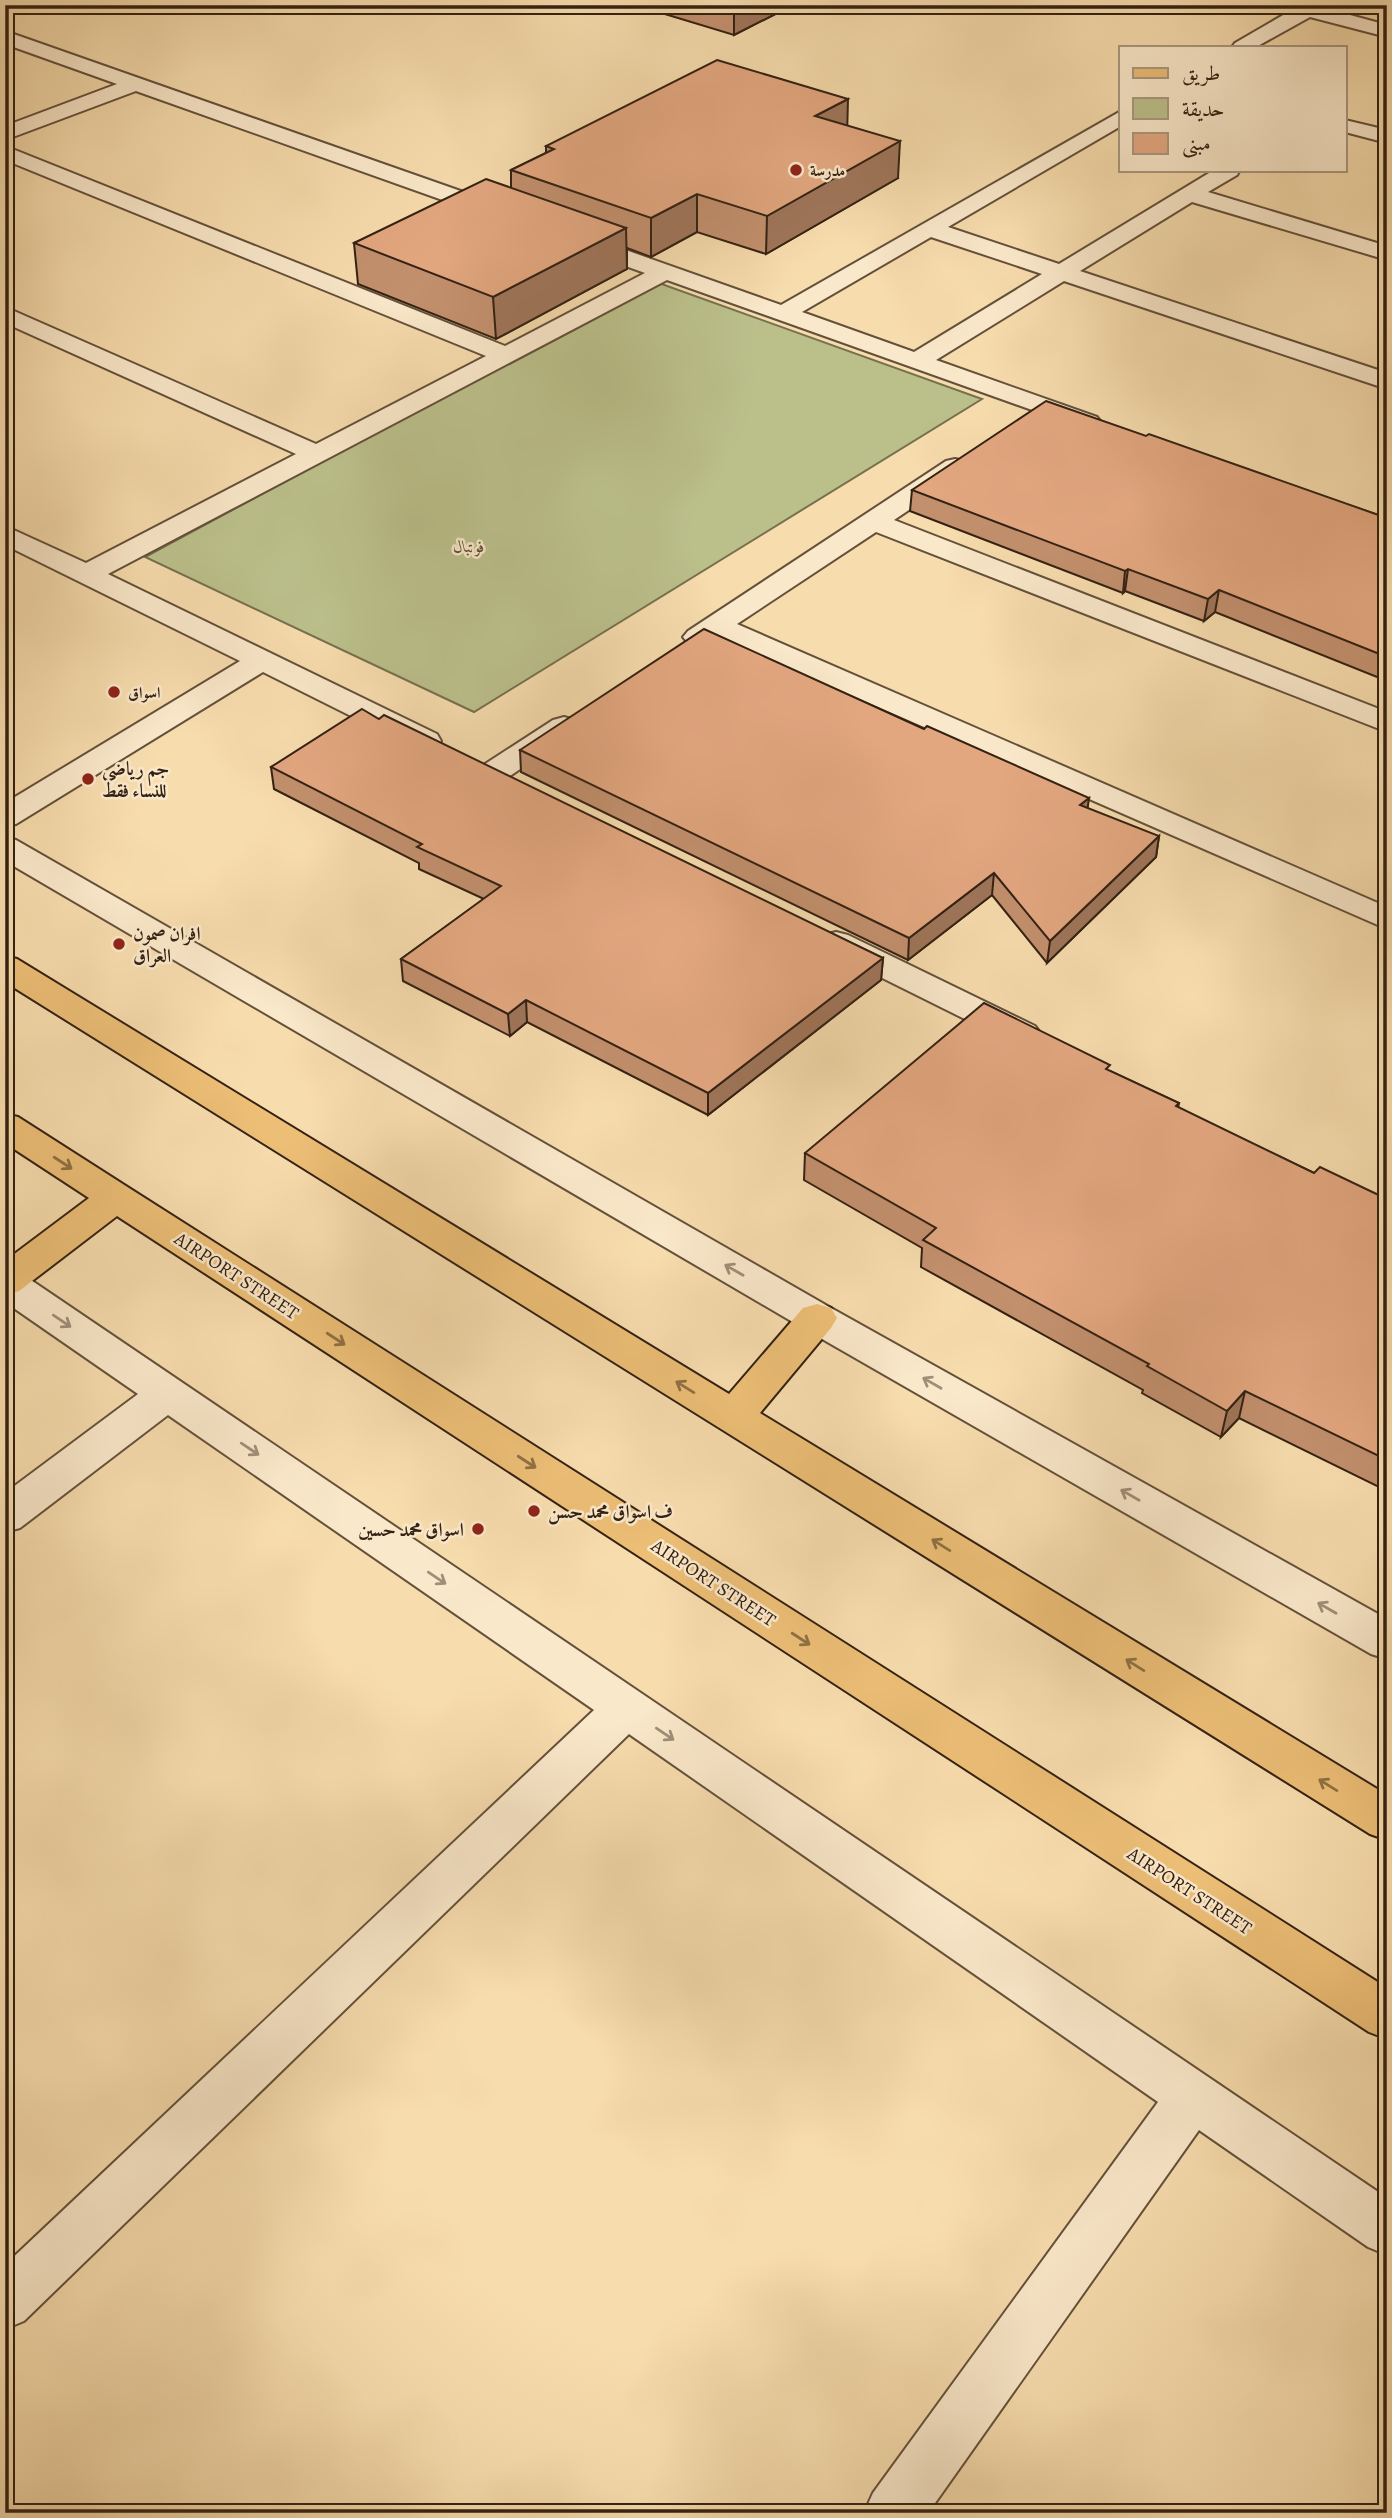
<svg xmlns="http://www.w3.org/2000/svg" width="1392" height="2518" font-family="Alegreya,Amiri,serif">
<rect width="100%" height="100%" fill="#f7dcad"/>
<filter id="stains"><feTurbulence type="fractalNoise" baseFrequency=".00286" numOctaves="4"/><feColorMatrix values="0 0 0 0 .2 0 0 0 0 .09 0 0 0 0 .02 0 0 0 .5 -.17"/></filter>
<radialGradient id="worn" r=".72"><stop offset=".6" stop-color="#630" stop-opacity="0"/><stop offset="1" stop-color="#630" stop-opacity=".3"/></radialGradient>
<!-- green -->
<path fill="#bbc08b" stroke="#77704f" stroke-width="2" d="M656,282l326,117 -508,313 -329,-155z"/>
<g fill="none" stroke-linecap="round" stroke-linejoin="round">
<defs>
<g id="minor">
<path d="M1279,5h34l74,20v12l-77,-20 -54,30h-24l3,-4 55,-32z"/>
<path d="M5,31l504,177 3,5 -3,5h-16l-357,-127 -131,49v-14l112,-42 -112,-40z"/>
<path d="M1121,111v15l-173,101 111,37 155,-94h26l-3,5 -29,17 179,54v14l-195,-58 -112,69 307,102v16l-323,-108 -128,79 161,57 4,5 -4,5 -9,3 -421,-150 -559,294 329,160 4,7 -4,7 -11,2 -11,-2 -152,-76 -247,152 -11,2v-23l235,-142 -235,-116v-19l81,37 210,-109 -291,-131v-16l311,137 170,-88 -481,-196v-14l500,200 140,-73 -75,-27 -4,-5 4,-5h16l195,69zM931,237l111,37 -128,78 -112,-40z"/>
<path d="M1345,120l42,10v13l-42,-11z"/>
<path d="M955,459l9,2 4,6 -4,6 -70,47 493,192v20l-511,-200 -139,92 650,283v22l-669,-292 -20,9 -10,-3 -5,-6 5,-6 258,-170z"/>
<path d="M564,717l11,3 4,6 -4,6 -71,48 -11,2 -11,-2 -5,-7 5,-7 71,-46z"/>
<path d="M5,837l11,3 815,468 556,311v40l-16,-5 -568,-326 -798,-467z"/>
<path d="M836,932l12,3 187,91 6,8 -6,8 -12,3 -12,-3 -187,-93 -5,-7 5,-7z"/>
<path d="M5,1268l14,4 1368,926v57l-19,-8 -169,-117 -271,383h-64l9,-20 285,-391 -529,-368 -605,587 -19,8v-64l589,-555 -426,-295 -148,113 -15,4v-39l133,-99 -133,-92z"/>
</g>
<g id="major">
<path d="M5,956l12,3 712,435 74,-86 14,-4 14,4 6,10 -6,10 -71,85 627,382v45l-17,-6 -1365,-852z"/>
<path d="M5,1114l13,3 111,71 1258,800v51l-18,-7 -1252,-816 -98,75 -14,4v-34l84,-63 -84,-55z"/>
</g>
</defs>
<!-- minor casing -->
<use href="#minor" stroke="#64503a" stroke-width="4"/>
<!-- major casing -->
<use href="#major" stroke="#332113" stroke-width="4"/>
<!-- minor -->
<use href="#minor" fill="#fae8ca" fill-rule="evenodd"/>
<!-- major -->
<use href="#major" fill="#ecbe76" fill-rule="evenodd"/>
</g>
<!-- wall -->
<g fill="#c3906e" stroke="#332113" stroke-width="2">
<path d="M635,5h158l-59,30z"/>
<path d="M847,125l51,53 -132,76 -69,-22 -46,25 -24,-9v21l-131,70 -138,-55 -4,-41 157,-55v-18l35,-17v-7z"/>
<path d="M1146,436l241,82v163l-172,-69 -11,9 -79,-30 -2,2 -213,-82 2,-21z"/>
<path d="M379,719l504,239 -2,22 -173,135 -181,-93 -17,14 -107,-55 -2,-22 83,-60 -65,-30v-6l-145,-74 -3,-22z"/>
<path d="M520,750l639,86 -3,21 -109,106 -55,-68 -84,65 -387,-188z"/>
<path d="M1110,1071l69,32 -1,5 136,65 73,26v292l-148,-73 -18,19 -79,-44 1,-3 -222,-123 1,-19 -118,-68 1,-27z"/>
</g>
<!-- shaded-wall -->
<g fill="#9f755a" stroke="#332113" stroke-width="2">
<path d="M734,5h59l-59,30z"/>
<path d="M848,99l-1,37 -32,-20z"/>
<path d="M900,141l-2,37 -132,76 1,-38z"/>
<path d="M697,194v38l-46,25v-39z"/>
<path d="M626,228l1,41 -131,70 -3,-42z"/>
<path d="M1128,569l-3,22 -2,2 2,-22z"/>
<path d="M1219,590l-4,22 -11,9 4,-22z"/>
<path d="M1089,798l-3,22 -6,-15z"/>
<path d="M1159,836l-3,21 -109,106 3,-22z"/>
<path d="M994,873l-2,22 -84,65 1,-22z"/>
<path d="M883,958l-2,22 -173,135v-22z"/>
<path d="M526,1000l1,22 -17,14 -2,-22z"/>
<path d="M1245,1391l-6,27 -18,19 6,-26z"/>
</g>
<!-- building -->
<g fill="#e3a780" stroke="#332113" stroke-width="2">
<path d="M717,60l131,39 -33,17 85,25 -133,75 -70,-22 -46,24 -140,-48 43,-21 -8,-3z"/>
<path d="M486,179l140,49 -133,69 -139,-54z"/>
<path d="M1046,401l100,35 3,-2 238,84v139l-168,-67 -11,9 -80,-30 -3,2 -213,-81z"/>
<path d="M704,629l220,100 3,-3 162,72 -9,7 79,31 -109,105 -56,-68 -85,65 -389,-188z"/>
<path d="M362,709l17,10 5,-4 499,243 -175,135 -182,-93 -18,14 -107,-55 100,-73 -84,-39 5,-3 -151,-77z"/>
<path d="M984,1003l126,62 -4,4 73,34 -3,3 138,67 6,-6 67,32v261l-142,-69 -18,20 -80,-45 2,-2 -226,-124 13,-12 -131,-75z"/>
</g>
<!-- one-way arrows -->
<defs><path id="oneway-shaft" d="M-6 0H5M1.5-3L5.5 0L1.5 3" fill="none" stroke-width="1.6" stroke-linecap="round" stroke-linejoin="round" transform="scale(1.75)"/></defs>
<g stroke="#907044">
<use href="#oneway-shaft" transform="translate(63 1163) rotate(33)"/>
<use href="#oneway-shaft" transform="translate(336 1339) rotate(33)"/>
<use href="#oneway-shaft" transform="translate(685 1387) rotate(-148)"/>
<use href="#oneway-shaft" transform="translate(527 1462) rotate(33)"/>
<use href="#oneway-shaft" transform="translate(941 1545) rotate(-148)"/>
<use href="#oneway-shaft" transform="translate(801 1639) rotate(33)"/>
<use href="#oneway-shaft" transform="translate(1135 1665) rotate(-148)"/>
<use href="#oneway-shaft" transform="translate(1328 1785) rotate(-148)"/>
</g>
<g stroke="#a08e78">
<use href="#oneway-shaft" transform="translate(734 1270) rotate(-150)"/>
<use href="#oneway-shaft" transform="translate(62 1321) rotate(34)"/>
<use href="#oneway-shaft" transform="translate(932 1383) rotate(-150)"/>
<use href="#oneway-shaft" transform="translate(250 1449) rotate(34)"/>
<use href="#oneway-shaft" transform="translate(1130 1495) rotate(-150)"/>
<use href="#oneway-shaft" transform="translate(437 1578) rotate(34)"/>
<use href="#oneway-shaft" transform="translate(1327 1608) rotate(-150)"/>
<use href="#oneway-shaft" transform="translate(665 1734) rotate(34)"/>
</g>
<!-- markers -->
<g fill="#8f2418" stroke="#fae8ca" stroke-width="2.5">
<circle cx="796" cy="170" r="7"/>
<circle cx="114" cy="692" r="7"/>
<circle cx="88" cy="779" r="7"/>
<circle cx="119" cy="944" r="7"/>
<circle cx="534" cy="1511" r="7"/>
<circle cx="478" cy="1529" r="7"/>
</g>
<g text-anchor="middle" stroke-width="5" stroke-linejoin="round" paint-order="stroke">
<!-- far-poi labels -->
<g font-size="16" font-weight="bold" fill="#332113" stroke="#fae8ca" text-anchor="start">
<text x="810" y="176">مدرسة</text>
<text x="128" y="698">اسواق</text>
</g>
<!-- far-park labels -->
<g font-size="16" font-style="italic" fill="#554931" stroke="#fae8ca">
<text x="469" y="552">فوتبال</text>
</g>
<!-- poi labels -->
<g font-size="19" font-weight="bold" fill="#332113" stroke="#fae8ca" text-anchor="start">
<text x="102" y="775">جم رياضي<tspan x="102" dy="22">للنساء فقط</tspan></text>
<text x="133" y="940">افران صمون<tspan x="133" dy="22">العراق</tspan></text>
<text x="548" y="1518">ف اسواق محمد حسن</text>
<text x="464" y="1536" text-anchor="end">اسواق محمد حسين</text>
</g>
<!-- street labels -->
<g font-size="19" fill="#332113" stroke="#fae8ca">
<text transform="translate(237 1275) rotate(33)" y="7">AIRPORT STREET</text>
<text transform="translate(714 1582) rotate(33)" y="7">AIRPORT STREET</text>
<text transform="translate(1190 1890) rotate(33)" y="7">AIRPORT STREET</text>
</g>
</g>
<!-- margin -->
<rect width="1392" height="2518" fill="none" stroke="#f7dcad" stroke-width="28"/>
<rect x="7" y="7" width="1378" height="2504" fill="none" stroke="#332113" stroke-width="3.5"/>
<rect x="14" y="14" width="1364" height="2490" fill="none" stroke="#332113" stroke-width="2"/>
<!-- legend -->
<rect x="1119" y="46" width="228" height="126" fill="#fae8ca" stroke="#aa9881" stroke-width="2"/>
<rect x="1133" y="68" width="35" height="10" fill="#ecbe76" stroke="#aa9881" stroke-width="2"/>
<text x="1182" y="80" font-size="21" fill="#332113">طريق</text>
<rect x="1133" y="98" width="35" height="21" fill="#bbc08b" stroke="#aa9881" stroke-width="2"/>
<text x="1182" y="116" font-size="21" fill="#332113">حديقة</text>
<rect x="1133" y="133" width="35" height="21" fill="#e3a780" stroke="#aa9881" stroke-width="2"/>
<text x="1182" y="150" font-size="21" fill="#332113">مبنى</text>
<rect width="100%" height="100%" filter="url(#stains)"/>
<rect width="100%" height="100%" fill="url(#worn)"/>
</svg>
